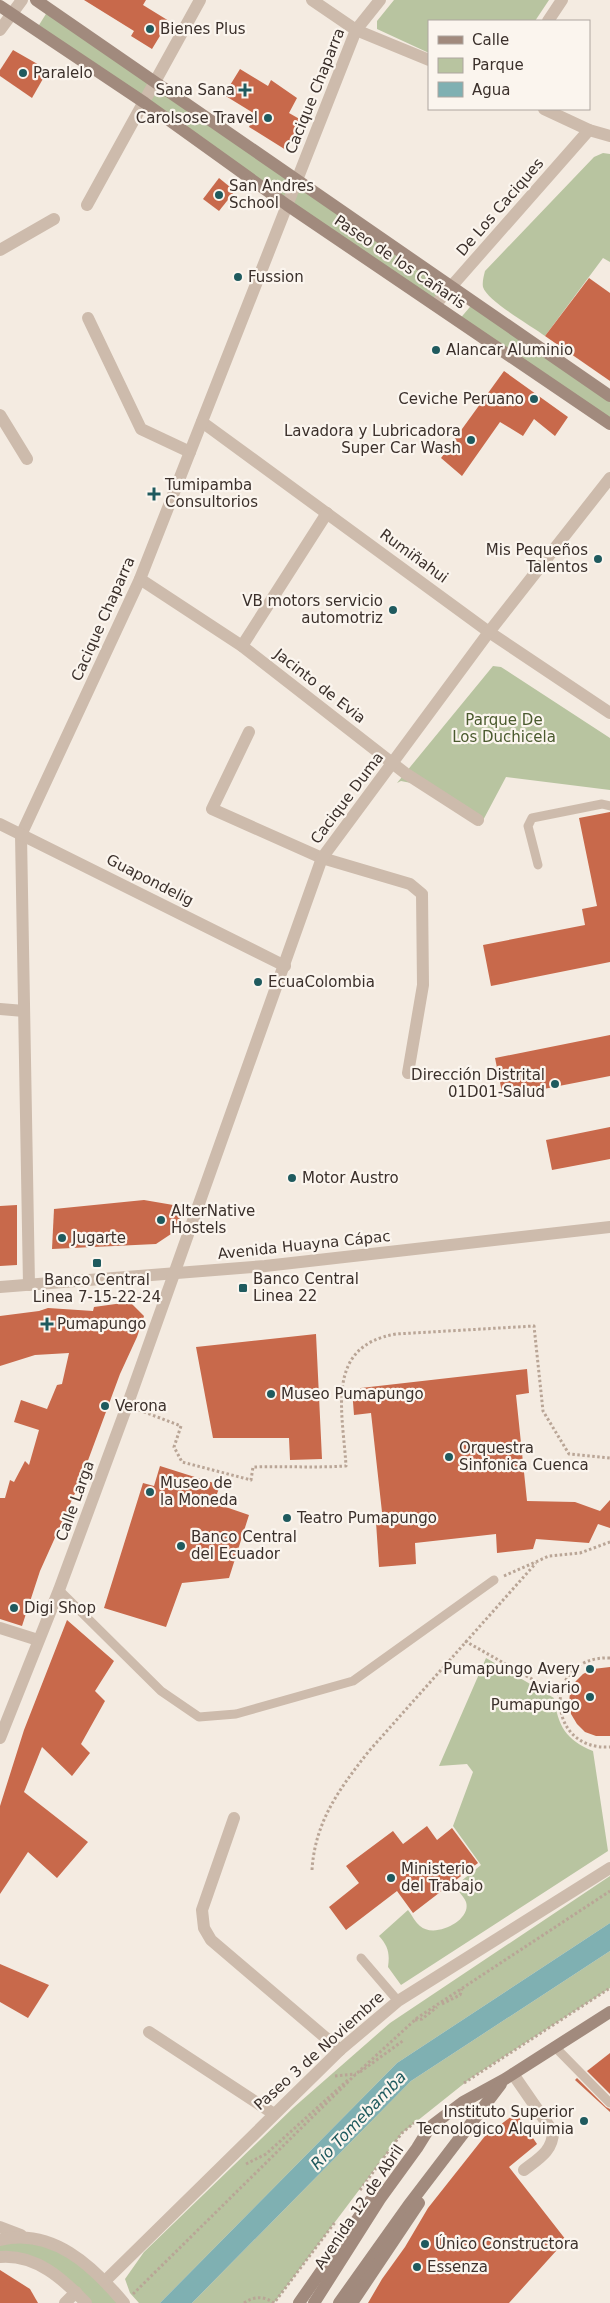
<svg xmlns="http://www.w3.org/2000/svg" width="610" height="2303" font-family="'DejaVu Sans',sans-serif">
<rect width="100%" height="100%" fill="#f4ebe1"/>
<!-- green -->
<g fill="#b8c4a0">
<path d="M394,0h155l-14,21h-106v32l-52,-24v-8z"/>
<path d="M49,9l108,72 -12,22 -109,-73z"/>
<path d="M158,85l136,95 -9,22 -137,-99z"/>
<path d="M603,153l7,1v108l-7,-4 -58,78c-13,-10 -58,-35 -62,-49 -1,-5 1,-12 2,-16l109,-114z"/>
<path d="M297,179l155,106 -17,20 -148,-100z"/>
<path d="M475,301l135,95v28l-152,-103z"/>
<path d="M493,666l8,1 109,71v52l-104,-13 -26,49 -69,-43 -10,-2 -4,2z"/>
<path d="M486,1658l68,40c4,28 12,42 39,53l15,100 -207,134 -13,-18c2,-14 0,-21 -9,-31l29,-26c4,5 7,12 12,16 14,13 52,-5 46,-24 -2,-5 -8,-11 -11,-16l26,-21 -28,-39 20,-54 -6,-8 -28,2z"/>
<path d="M610,1876v47l-213,140 -237,240h-21l-9,-10 -5,-14 19,-27 149,-144 97,-85z"/>
<path d="M610,1951v37l-139,90 -69,55 -128,170h-82l219,-222z"/>
<path d="M0,2240l60,7 63,56h-35l-32,-30 -56,-16z"/>
</g>
<!-- water -->
<path fill="#7fb0b2" d="M610,1923v28l-199,130 -219,222h-32l237,-240z"/>
<!-- building -->
<g fill="#c8694b">
<path d="M84,0h62l-3,5 26,16 -17,28 -21,-13 3,-5z"/>
<path d="M13,50l35,20 -16,28 -32,-22v-6z"/>
<path d="M240,69l28,17 3,-6 26,18 -8,15 14,8 -17,29 -37,-23 6,-13 -31,-19z"/>
<path d="M219,178l16,13 -16,20 -16,-12z"/>
<path d="M589,278l21,15v88l-65,-45z"/>
<path d="M504,371l64,46 -13,19 -21,-17 -11,17 -23,-14 -38,54 -21,-18z"/>
<path d="M610,812v150l-119,24 -8,-41 102,-20 -3,-16 15,-3 -18,-88z"/>
<path d="M610,1035v41l-107,21 -8,-39z"/>
<path d="M610,1127v32l-58,11 -6,-30z"/>
<path d="M144,1200l41,7 -11,25 -18,12 -104,5 2,-40z"/>
<path d="M17,1205v60l-17,1v-60z"/>
<path d="M130,1302l14,14 -7,21 -17,37 -40,108 -40,89 -18,55 -22,-7v-121h5l5,-18 4,2 11,-21 4,4 10,-35 -25,-8 7,-22 26,9 10,-24 5,-1 7,-31 -34,2 -35,11v-50l39,-5 9,-3 45,3 1,-4z"/>
<path d="M316,1334l6,125 -32,1 -1,-22h-76l-17,-91z"/>
<path d="M527,1369l2,24 -13,2 11,106 48,1 25,9 10,-11v28l-12,-4 -9,19 -53,-4 -3,10 -36,4 -1,-19 -81,9 1,21 -37,3 -3,-45 7,-1 -12,-108 -17,2 -2,-26z"/>
<path d="M160,1466l60,19 -6,18 35,12 -20,63 -47,5 -16,44 -62,-19 39,-125 11,3z"/>
<path d="M67,1620l47,41 -19,30 10,10 -24,43 9,9 -18,23 -30,-29 -18,45 64,50 -31,36 -29,-26 -28,42v-88l24,-76z"/>
<path d="M610,1667v69h-14l-11,-4 -8,-8 -6,-10 -2,-11 1,-11 5,-10 8,-8 10,-5z"/>
<path d="M427,1826l10,14 15,-12 26,35 -65,50 -16,-22 -51,39 -17,-23 30,-24 -13,-17 47,-35 10,13z"/>
<path d="M0,1964l49,21 -21,33 -28,-16z"/>
<path d="M610,2053v41l-23,-23z"/>
<path d="M577,2078l29,29 4,2v3l-35,-32z"/>
<path d="M516,2113l21,31 -28,23 57,73 -57,63h-141l14,-24 23,-32 23,-39 57,-72z"/>
<path d="M0,2270l30,19 8,14h-38z"/>
</g>
<g fill="none" stroke-linecap="round" stroke-linejoin="round">
<!-- path -->
<g stroke="#b9a596" stroke-width="3" stroke-dasharray="2.5 2.5" stroke-linecap="butt">
<path d="M139,1410l42,16 -7,21 8,15 69,18 2,-13c32,-1 62,1 93,-1 -3,-54 -22,-120 50,-132l138,-8 9,85 26,43 41,4"/>
<path d="M504,1576l45,-20 31,-3 30,-11"/>
<path d="M465,1641l95,54"/>
<path d="M610,1658c-67,-3 -66,93 0,89"/>
<path d="M312,1870c3,-49 28,-82 57,-119l167,-188"/>
<path d="M442,2004l18,-9 2,-6"/>
<path d="M415,2020l7,-1 15,-12"/>
<path d="M360,2072l44,-32"/>
<path d="M335,2076l21,-2"/>
<path d="M464,2083l146,-95"/>
<path d="M246,2164l20,-10 83,-75"/>
<path d="M360,2190l42,-57 12,-10"/>
<path d="M133,2294l223,-220 61,-56 193,-127"/>
<path d="M244,2303c10,-7 20,-7 30,0l62,-82"/>
</g>
<!-- service -->
<g stroke="#cdbbac" stroke-width="9">
<path d="M538,865l-10,-39 4,-8 70,-14 8,2"/>
<path d="M59,1590l102,101 38,26 37,-3 117,-33 141,-101"/>
<path d="M361,1958l37,43"/>
<path d="M555,2047l55,56"/>
</g>
<!-- minor -->
<g stroke="#cdbbac" stroke-width="12">
<path d="M312,0l44,30 73,30"/>
<path d="M548,21l14,-21"/>
<path d="M544,109l45,21 21,6"/>
<path d="M87,205l113,-205"/>
<path d="M0,250l54,-31"/>
<path d="M435,305l154,-175"/>
<path d="M88,318l53,111 49,23"/>
<path d="M0,415l27,44"/>
<path d="M202,422l287,210 121,81"/>
<path d="M140,579l102,67 163,127 73,47"/>
<path d="M242,646l85,-133"/>
<path d="M249,732l-37,77 110,49 88,26 12,10 1,91 -15,88"/>
<path d="M0,1009l24,2"/>
<path d="M29,1285l-8,-450 119,-256 216,-549 24,-30"/>
<path d="M0,1628l38,12"/>
<path d="M234,1818l-32,92 2,18 7,12 129,110"/>
<path d="M149,2032l125,82"/>
<path d="M513,2074l40,58c0,19 -15,27 -29,38"/>
<path d="M105,2281l235,-231 58,-49 212,-133"/>
<path d="M65,2303l11,-11"/>
</g>
<!-- tertiary -->
<g stroke="#cdbbac" stroke-width="12">
<path d="M0,30l22,-30"/>
<path d="M0,824l285,142"/>
<path d="M0,1287l265,-21 345,-39"/>
<path d="M0,1738l59,-148 68,-184 195,-548 167,-226 121,-154"/>
<path d="M0,2227l21,8"/>
<path d="M0,2240c52,-13 93,26 124,63"/>
<path d="M0,2257c36,-3 63,22 86,46"/>
</g>
<!-- secondary -->
<g stroke="#a18a7d" stroke-width="12">
<path d="M36,0l574,396"/>
<path d="M0,6l145,97 142,102 323,219"/>
<path d="M299,2303l71,-102"/>
<path d="M314,2303l66,-104 37,-51 13,-21 33,-25 42,-23 105,-67"/>
<path d="M339,2303l69,-97 93,-122"/>
<path d="M352,2303l67,-100"/>
</g>
</g>
<!-- markers -->
<g fill="#1f5a5e" stroke="#fbf5ee" stroke-width="2">
<circle cx="150" cy="29" r="5"/>
<circle cx="23" cy="73" r="5"/>
<path d="M242.5 82.5h5v5h5v5h-5v5h-5v-5h-5v-5h5z"/>
<circle cx="268" cy="118" r="5"/>
<circle cx="219" cy="195" r="5"/>
<circle cx="238" cy="277" r="5"/>
<circle cx="436" cy="350" r="5"/>
<circle cx="534" cy="399" r="5"/>
<circle cx="471" cy="440" r="5"/>
<path d="M151.5 486.5h5v5h5v5h-5v5h-5v-5h-5v-5h5z"/>
<circle cx="598" cy="559" r="5"/>
<circle cx="393" cy="610" r="5"/>
<circle cx="258" cy="982" r="5"/>
<circle cx="555" cy="1084" r="5"/>
<circle cx="292" cy="1178" r="5"/>
<circle cx="161" cy="1220" r="5"/>
<circle cx="62" cy="1238" r="5"/>
<rect x="92" y="1258" width="10" height="10" rx="2.5"/>
<rect x="238" y="1283" width="10" height="10" rx="2.5"/>
<path d="M44.5 1316.5h5v5h5v5h-5v5h-5v-5h-5v-5h5z"/>
<circle cx="271" cy="1394" r="5"/>
<circle cx="105" cy="1406" r="5"/>
<circle cx="449" cy="1457" r="5"/>
<circle cx="150" cy="1492" r="5"/>
<circle cx="287" cy="1518" r="5"/>
<circle cx="181" cy="1546" r="5"/>
<circle cx="14" cy="1608" r="5"/>
<circle cx="590" cy="1669" r="5"/>
<circle cx="590" cy="1697" r="5"/>
<circle cx="391" cy="1878" r="5"/>
<circle cx="584" cy="2121" r="5"/>
<circle cx="425" cy="2244" r="5"/>
<circle cx="417" cy="2267" r="5"/>
</g>
<g text-anchor="middle" stroke-width="4.5" stroke-linejoin="round" paint-order="stroke">
<!-- poi labels -->
<g font-size="15" fill="#3b302b" stroke="#fbf5ee" text-anchor="start">
<text x="160" y="34">Bienes Plus</text>
<text x="33" y="78">Paralelo</text>
<text x="235" y="95" text-anchor="end">Sana Sana</text>
<text x="258" y="123" text-anchor="end">Carolsose Travel</text>
<text x="229" y="191">San Andres<tspan x="229" dy="17">School</tspan></text>
<text x="248" y="282">Fussion</text>
<text x="446" y="355">Alancar Aluminio</text>
<text x="524" y="404" text-anchor="end">Ceviche Peruano</text>
<text x="461" y="436" text-anchor="end">Lavadora y Lubricadora<tspan x="461" dy="17">Super Car Wash</tspan></text>
<text x="165" y="490">Tumipamba<tspan x="165" dy="17">Consultorios</tspan></text>
<text x="588" y="555" text-anchor="end">Mis Pequeños<tspan x="588" dy="17">Talentos</tspan></text>
<text x="383" y="606" text-anchor="end">VB motors servicio<tspan x="383" dy="17">automotriz</tspan></text>
<text x="268" y="987">EcuaColombia</text>
<text x="545" y="1080" text-anchor="end">Dirección Distrital<tspan x="545" dy="17">01D01-Salud</tspan></text>
<text x="302" y="1183">Motor Austro</text>
<text x="171" y="1216">AlterNative<tspan x="171" dy="17">Hostels</tspan></text>
<text x="72" y="1243">Jugarte</text>
<text x="253" y="1284">Banco Central<tspan x="253" dy="17">Linea 22</tspan></text>
<text x="97" y="1285" text-anchor="middle">Banco Central<tspan x="97" dy="17">Linea 7-15-22-24</tspan></text>
<text x="57" y="1329">Pumapungo</text>
<text x="281" y="1399">Museo Pumapungo</text>
<text x="115" y="1411">Verona</text>
<text x="459" y="1453">Orquestra<tspan x="459" dy="17">Sinfonica Cuenca</tspan></text>
<text x="160" y="1488">Museo de<tspan x="160" dy="17">la Moneda</tspan></text>
<text x="297" y="1523">Teatro Pumapungo</text>
<text x="191" y="1542">Banco Central<tspan x="191" dy="17">del Ecuador</tspan></text>
<text x="24" y="1613">Digi Shop</text>
<text x="580" y="1674" text-anchor="end">Pumapungo Avery</text>
<text x="580" y="1693" text-anchor="end">Aviario<tspan x="580" dy="17">Pumapungo</tspan></text>
<text x="401" y="1874">Ministerio<tspan x="401" dy="17">del Trabajo</tspan></text>
<text x="574" y="2117" text-anchor="end">Instituto Superior<tspan x="574" dy="17">Tecnologico Alquimia</tspan></text>
<text x="435" y="2249">Único Constructora</text>
<text x="427" y="2272">Essenza</text>
</g>
<!-- street labels -->
<g font-size="15" fill="#3b302b" stroke="#fbf5ee">
<text transform="translate(315 91) rotate(-68)" y="5">Cacique Chaparra</text>
<text transform="translate(500 207) rotate(-49)" y="5">De Los Caciques</text>
<text transform="translate(400 262) rotate(34)" y="5">Paseo de los Cañaris</text>
<text transform="translate(414 556) rotate(36)" y="5">Rumiñahui</text>
<text transform="translate(103 619) rotate(-66)" y="5">Cacique Chaparra</text>
<text transform="translate(320 686) rotate(38)" y="5">Jacinto de Evia</text>
<text transform="translate(347 798) rotate(-53)" y="5">Cacique Duma</text>
<text transform="translate(150 880) rotate(27)" y="5">Guapondelig</text>
<text transform="translate(304 1245) rotate(-6)" y="5">Avenida Huayna Cápac</text>
<text transform="translate(75 1501) rotate(-70)" y="5">Calle Larga</text>
<text transform="translate(319 2051) rotate(-42)" y="5">Paseo 3 de Noviembre</text>
<text transform="translate(359 2207) rotate(-56)" y="5">Avenida 12 de Abril</text>
</g>
<!-- park labels -->
<g font-size="15" fill="#4a5a2e" stroke="#fbf5ee">
<text x="504" y="725">Parque De<tspan x="504" dy="17">Los Duchicela</tspan></text>
</g>
<!-- water labels -->
<g font-size="16" font-style="italic" fill="#1f5a5e" stroke="#fbf5ee">
<text transform="translate(358 2120) rotate(-46)" y="6">Río Tomebamba</text>
</g>
</g>
<!-- legend -->
<rect x="428" y="20" width="162" height="90" fill="#fbf5ee" stroke="#aea6a0"/>
<rect x="438" y="36" width="25" height="8" fill="#a18a7d" stroke="#aea6a0"/>
<text x="472" y="45" font-size="15" fill="#3b302b">Calle</text>
<rect x="438" y="58" width="25" height="15" fill="#b8c4a0" stroke="#aea6a0"/>
<text x="472" y="70" font-size="15" fill="#3b302b">Parque</text>
<rect x="438" y="82" width="25" height="15" fill="#7fb0b2" stroke="#aea6a0"/>
<text x="472" y="95" font-size="15" fill="#3b302b">Agua</text>
</svg>
